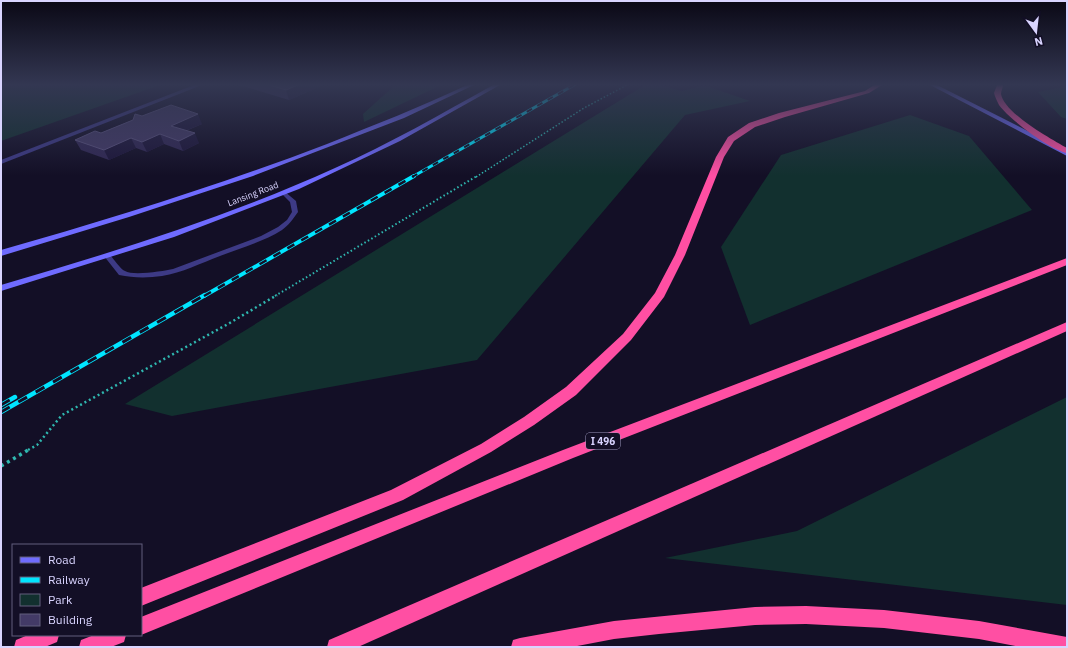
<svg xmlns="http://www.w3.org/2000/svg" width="1068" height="648" font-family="'IBM Plex Sans',sans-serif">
<rect width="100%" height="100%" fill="#130f26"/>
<!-- green -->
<g fill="#12302f">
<path d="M1,85h159l-159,56z"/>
<path d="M395,85h46l-77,37 -1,-8z"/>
<path d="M645,85h16l21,6 22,-6 46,16 -65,14 -208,245 -305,56 -47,-12z"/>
<path d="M1067,86v33l-6,-2 -23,-25z"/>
<path d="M910,115l59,21 63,74 -282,115 -29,-78 60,-92z"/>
<path d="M1067,397v208l-402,-47 132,-27z"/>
</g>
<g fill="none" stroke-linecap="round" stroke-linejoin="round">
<!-- path-far3 -->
<path stroke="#2fb8b0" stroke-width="1.5" stroke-dasharray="1.5 2" stroke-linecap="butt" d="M476,177l108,-69 43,-23"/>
<!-- path-far2 -->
<path stroke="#2fb8b0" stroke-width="2" stroke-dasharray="1.5 2.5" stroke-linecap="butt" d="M275,296l202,-120"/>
<!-- path-far1 -->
<path stroke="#2fb8b0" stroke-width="2.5" stroke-dasharray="2 3" stroke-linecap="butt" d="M28,450l9,-5 25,-30 166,-91 49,-29"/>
<!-- path -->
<path stroke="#2fb8b0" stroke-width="3.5" stroke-dasharray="3 4" stroke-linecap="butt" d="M1,466l29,-17"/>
<!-- service -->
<path fill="#3d3a85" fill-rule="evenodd" d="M284,191l12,10 2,11c-5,7 -9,13 -16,18 -19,12 -42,18 -62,26 -19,7 -38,17 -58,20 -14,2 -29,2 -43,-1l-15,-19 2,-1h4c4,4 10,14 15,16 8,5 39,0 48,-2l88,-33 17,-9 9,-7 5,-8 -2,-10 -9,-9z"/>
<!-- minor -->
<path fill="#3d3a85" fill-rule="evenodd" d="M194,85h8l-201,79v-4z"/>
<!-- secondary -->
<g fill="#6f6bff" fill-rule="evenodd">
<path d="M467,85h7l-70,33 -151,58 -124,41 -128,39v-6c110,-31 219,-65 326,-106 47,-19 94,-37 140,-59z"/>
<path d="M493,85h7l-100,56 -101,48 -125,48 -173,54v-6c113,-33 226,-68 334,-117 54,-24 106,-54 158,-83z"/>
<path d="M930,85h7l130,66v5z"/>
</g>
<!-- motorway -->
<g fill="#ff4fa3" fill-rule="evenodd">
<path d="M874,85h8l-13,8 -84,24 -30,10 -21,14 -10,16 -39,98 -21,42 -33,43 -55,55 -42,30 -43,27 -88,48 -262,106v-18l250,-98 90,-46 43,-27 42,-30 57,-53 32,-41 20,-38 41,-98 12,-20 21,-14 30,-10 86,-22z"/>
<path d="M997,85h6c0,3 -2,6 -2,9 3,19 50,45 66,54v5c-18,-4 -57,-33 -68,-48 -2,-4 -4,-8 -5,-12z"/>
<path d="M1067,258v7l-494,193 -432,177h-1l1,-18 422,-167z"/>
<path d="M1067,322v9l-709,316h-31l2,-7z"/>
<path d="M806,606l78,4 95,11 88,16v10h-46l-42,-8 -95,-11 -78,-4 -51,1 -96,9 -45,5 -42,8h-61l2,-7 7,-2 94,-17 141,-14z"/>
<path d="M28,635h31l-2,7 -12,5h-31l2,-7z"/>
<path d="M94,635h32l-2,7 -13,5h-32l2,-7z"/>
</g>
<defs>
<path id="rail-far2" d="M412,177l162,-92"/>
<path id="rail-far1" d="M204,296l210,-120"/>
<g id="rail">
<path d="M1,405l14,-8"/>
<path d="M1,412l204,-117"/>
</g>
</defs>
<!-- rail-far2 casing -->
<use href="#rail-far2" stroke="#00e5ff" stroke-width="3"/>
<!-- rail-far1 casing -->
<use href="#rail-far1" stroke="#00e5ff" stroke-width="4"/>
<!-- rail casing -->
<use href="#rail" stroke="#00e5ff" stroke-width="4.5"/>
<!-- rail-far2 -->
<use href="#rail-far2" stroke="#130f26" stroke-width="2" stroke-dasharray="6" stroke-linecap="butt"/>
<!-- rail-far1 -->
<use href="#rail-far1" stroke="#130f26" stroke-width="2.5" stroke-dasharray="8" stroke-linecap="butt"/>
<!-- rail -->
<use href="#rail" stroke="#130f26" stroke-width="3" stroke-dasharray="10" stroke-linecap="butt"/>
</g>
<!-- wall -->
<g fill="#312854">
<path d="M239,85h82v1l-32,14z"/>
<path d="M142,116l60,8 -16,7 13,12 -16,8 -19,-7 -17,8 -11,-4 -27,12 -28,-10 -6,-10 26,-7z"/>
</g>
<!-- shaded-wall -->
<g fill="#1d163a">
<path d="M298,85h23v1l-32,14 -3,-10z"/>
<path d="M198,114l4,10 -27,11 -4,-9z"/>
<path d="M195,133l4,10 -16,8 -4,-10z"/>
<path d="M160,134l4,10 -17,8 -5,-10z"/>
<path d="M131,138l5,10 -27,12 -5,-10z"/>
</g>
<!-- building -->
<g fill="#433a66" stroke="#5a527e">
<path d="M269,85h29l-12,5z"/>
<path d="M171,105l27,9 -27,12 24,7 -16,8 -19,-7 -18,8 -11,-4 -27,12 -29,-10 20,-9 6,2 32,-13 2,-6 7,2z"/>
</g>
<!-- sky -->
<linearGradient id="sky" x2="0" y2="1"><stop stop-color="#0a0815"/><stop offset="0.48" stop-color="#333752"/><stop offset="1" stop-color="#333752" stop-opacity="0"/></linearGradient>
<rect width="1068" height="176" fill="url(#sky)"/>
<g text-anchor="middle" stroke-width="3" stroke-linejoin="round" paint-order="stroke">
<!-- far-street labels -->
<g font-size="9" fill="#d9d4ff" stroke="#130f26">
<text transform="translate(253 194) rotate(-21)" y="3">Lansing Road</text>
</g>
<!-- shield labels -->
<rect fill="#130f26" stroke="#9e99be" stroke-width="1" x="586" y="433" width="34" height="16" rx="3"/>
<g font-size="10" font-weight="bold" fill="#d9d4ff">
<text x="603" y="445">I 496</text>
</g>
</g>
<!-- border -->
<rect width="1068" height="648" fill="none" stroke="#d9d4ff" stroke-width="4"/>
<!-- legend -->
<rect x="12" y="544" width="130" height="92" fill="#130f26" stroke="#625e7d"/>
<rect x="20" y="557" width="20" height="6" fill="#6f6bff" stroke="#625e7d"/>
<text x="48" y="564" font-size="12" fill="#d9d4ff">Road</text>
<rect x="20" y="577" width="20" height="6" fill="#00e5ff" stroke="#625e7d"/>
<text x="48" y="584" font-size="12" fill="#d9d4ff">Railway</text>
<rect x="20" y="594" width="20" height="12" fill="#12302f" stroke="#625e7d"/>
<text x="48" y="604" font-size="12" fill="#d9d4ff">Park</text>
<rect x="20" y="614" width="20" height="12" fill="#433a66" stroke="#625e7d"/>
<text x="48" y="624" font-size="12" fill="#d9d4ff">Building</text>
<!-- north arrow -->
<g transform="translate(1036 32) rotate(165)" stroke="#130f26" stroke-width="3" paint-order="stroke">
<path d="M0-3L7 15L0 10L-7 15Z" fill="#d9d4ff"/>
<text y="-6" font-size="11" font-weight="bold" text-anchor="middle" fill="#d9d4ff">N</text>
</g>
</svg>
